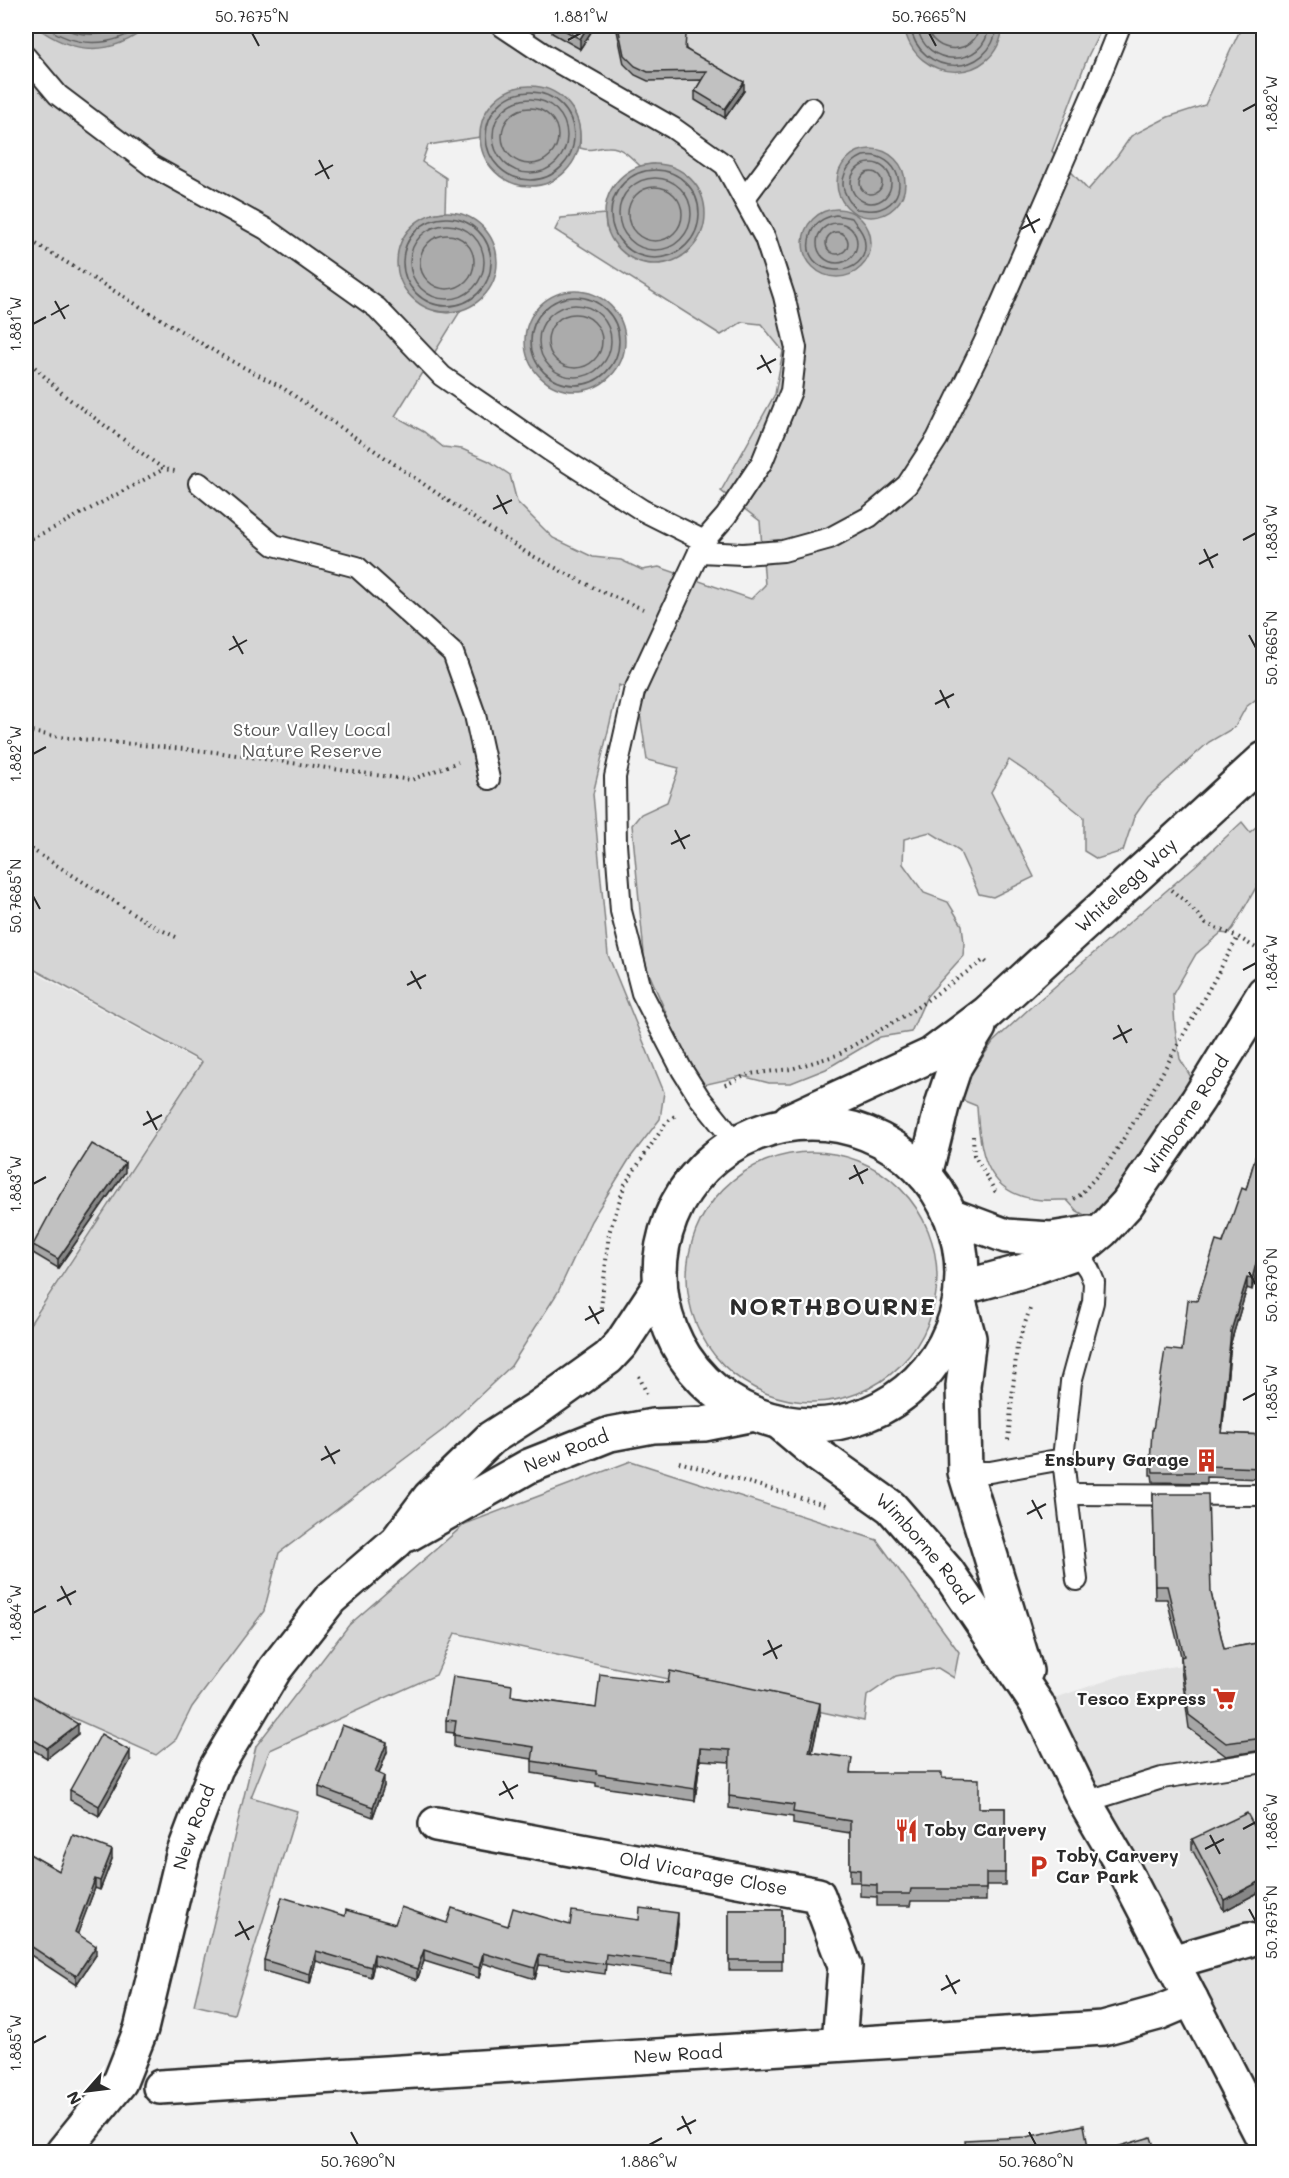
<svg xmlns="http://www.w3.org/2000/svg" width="1289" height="2178" font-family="Mali,sans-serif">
<rect width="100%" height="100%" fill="#f2f2f2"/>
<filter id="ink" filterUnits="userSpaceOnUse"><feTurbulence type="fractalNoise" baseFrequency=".0167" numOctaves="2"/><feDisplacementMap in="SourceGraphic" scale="12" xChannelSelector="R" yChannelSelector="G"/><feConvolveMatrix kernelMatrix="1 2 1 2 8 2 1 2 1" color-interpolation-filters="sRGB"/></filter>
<g filter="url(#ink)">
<!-- built -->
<g fill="#e3e3e3">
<path d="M26,968l174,95 -174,264z"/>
<path d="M1263,1651l1,157 -4,1 4,11 -1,320 -226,-436 86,-29z"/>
</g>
<!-- green -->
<g fill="#d5d5d5" stroke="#808080" stroke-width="1.5" fill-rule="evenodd">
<path d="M26,26h1077l-15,30 -36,95 36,39 30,-35 13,-19 37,-19 37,-12 37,-79h21v668l-17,13 -11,20 -26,15 -61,55 -14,20 -11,34 -26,8 -13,-8v-34l-50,-40 -25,-17 -18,32 43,85 -41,20 -14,-3 -20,-44 -29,-18 -26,7 -1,25 21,29 24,9 14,23 2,18 -1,13 -36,40 -16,36 -31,5 -54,32 -35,14h-22l-27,-7 -39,9 -24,-42 -34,-79 -13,-139 9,-11 26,-12 12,-34 -32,-8 -10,-67 -18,-8 -26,109 15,161 56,137 -4,27 -30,39 -39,63 -33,71 -47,74 -68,64 -164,123 -15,58 -72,96 -16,32 -20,16 -112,-50 -18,-11v-364l176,-268 -176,-97zM516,88l57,21c6,14 8,24 7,39 14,4 15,-1 28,-1 13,-1 23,10 32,19l13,-2 -47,63 -1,-13 -44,4 -6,12 166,105 21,-13 19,2 22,27 -8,43 -54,97 39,30 5,64 -14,14 -92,-32 -17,3 -21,-10 -28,-3 -40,-19 -36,-36 -7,-27 -21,-14 -27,-12 -19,-2 -19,-15 -29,-16 66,-106 -13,3 -13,-2 -3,-97 13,-2 1,-34 -24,-16 6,-17 52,-8c3,-24 14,-40 36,-49z"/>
<path d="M1263,821v54l-30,53 -5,6 -7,-1 -25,21 -23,40 2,34 5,31 14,23 -59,83 -18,21 4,18 -8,7 -23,7 -13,-7 -10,-11c-11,0 -23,1 -33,-1 -50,-7 -55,-52 -57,-93l-15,-6 8,-25 23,-33 38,-35 164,-141 47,-44 8,10z"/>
<circle cx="812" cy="1277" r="125"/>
<path d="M631,1461l246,79 82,112 -5,26 -16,-10 -42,8 -29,20 -3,25 -409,-88 -19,42 -166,75 -19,47 46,14 -63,203 -40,-9 62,-259 93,-121 116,-101z"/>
</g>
<!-- water -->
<g fill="#ababab" stroke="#787878" stroke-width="1.5">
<path d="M35,26h114c-38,31 -76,29 -114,0z"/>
<path d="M904,26h99c-6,61 -89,60 -99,0z"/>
<circle cx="530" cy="136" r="50"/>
<circle cx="871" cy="183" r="34"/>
<circle cx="655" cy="214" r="50"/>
<circle cx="837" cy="243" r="34"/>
<circle cx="447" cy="262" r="50"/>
<circle cx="575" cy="341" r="50"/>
</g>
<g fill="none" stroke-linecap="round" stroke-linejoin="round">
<!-- shore -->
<g stroke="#5e5e5e" stroke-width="1.5">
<path d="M45,26c28,21 67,23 95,0"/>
<path d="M57,26c25,12 47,10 71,0"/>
<path d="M910,26c9,52 81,53 87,0"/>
<path d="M917,26c7,43 68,43 72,0"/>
<path d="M926,26c8,30 48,30 54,0"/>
<circle cx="530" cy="136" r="44"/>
<circle cx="530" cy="136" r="37"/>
<circle cx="530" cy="136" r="28"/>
<path d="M863,156c37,-5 50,42 17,53 -8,3 -16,0 -24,0 -3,-4 -7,-7 -9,-12 -10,-17 0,-34 16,-41z"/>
<circle cx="871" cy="183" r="20"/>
<circle cx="655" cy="214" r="44"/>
<circle cx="871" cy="183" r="11"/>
<circle cx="655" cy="214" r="36"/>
<circle cx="655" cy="214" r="27"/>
<path d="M836,215l16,3c4,7 10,12 12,20 11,45 -70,42 -53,-5 4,-11 14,-16 25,-18z"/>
<circle cx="447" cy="262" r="44"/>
<circle cx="837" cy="243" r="20"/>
<circle cx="447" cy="262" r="37"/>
<circle cx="837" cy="243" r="11"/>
<circle cx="447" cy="262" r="27"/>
<circle cx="575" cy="341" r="44"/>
<circle cx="575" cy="341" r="36"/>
<circle cx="575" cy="341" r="27"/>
</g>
<defs>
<g id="lane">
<path d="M502,26l45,30 126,72 52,37 40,73 19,58 12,52 -5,43 -29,71 -36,54 -22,25"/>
<path d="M26,57l32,38 94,71 114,63 111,79 65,68 107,74 93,60 62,31 -70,151 -19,85 1,67 5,67 21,82 40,77 17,27 37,46"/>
<path d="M744,199l68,-91"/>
<path d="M199,483l75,62 83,22 96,86 22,62 14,64"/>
<path d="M699,552l44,2 40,-3 47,-13 39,-21 38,-32 30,-46 47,-96 109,-250 27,-67"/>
<path d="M1063,1459l14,121"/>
<path d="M965,1472h25l73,-13 8,-77 22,-80 1,-20 -5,-12 -12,-18"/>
<path d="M1067,1494l197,1"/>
<path d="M1085,1802l77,-24 102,-16"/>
</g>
<g id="street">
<path d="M950,1215l56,21 45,3 38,-6"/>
<path id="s1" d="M961,1288l59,-16 57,-20 25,-21 25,-27 71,-104 66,-107"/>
<path id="s2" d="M436,1824l382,71 27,71 -6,78"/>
<path d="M1172,1962l76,-22"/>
<path id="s3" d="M160,2087l943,-59 55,-15 33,-14"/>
</g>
<g id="primary">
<path id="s4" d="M790,1120l141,-65 56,-42 277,-254"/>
<circle cx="811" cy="1274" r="151"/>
<path d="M925,1175l18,-73 12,-36 24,-39"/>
<path d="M960,1305l9,33 -6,48 2,86 61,199"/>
<path id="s5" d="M779,1422l39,33 73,52 56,64 90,133 48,98 35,60 144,278"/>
<path id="s6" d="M409,1534l120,-68 81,-32 43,-8 51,-2 50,-10"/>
<path id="s7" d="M63,2152l57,-70 21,-53 42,-174 33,-87 59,-99 55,-70 67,-58 33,-44 61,-59 47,-30 70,-50 13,-14 39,-59"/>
</g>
</defs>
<!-- lane casing -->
<use href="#lane" stroke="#2b2b2b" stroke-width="24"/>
<!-- street casing -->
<use href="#street" stroke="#2b2b2b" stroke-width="38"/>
<!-- primary casing -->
<use href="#primary" stroke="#2b2b2b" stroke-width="38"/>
<!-- path -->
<g stroke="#2b2b2b" stroke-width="4" stroke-dasharray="1.5 4.5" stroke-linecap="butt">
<path d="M26,238l198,119 59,31 183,125 61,40 71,37 45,19"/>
<path d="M26,359l39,37 86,64 13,9 11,2"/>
<path d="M26,541l32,-15 106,-57"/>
<path d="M26,731l33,6 156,15 196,28 47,-18"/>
<path d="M26,846l129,81 21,10"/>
<path d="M1171,890l14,11 21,23 32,13 26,16"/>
<path d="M725,1085l24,-11 42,-5 46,-14 72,-42 75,-53 4,4"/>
<path d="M973,1136l1,19 21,36 3,2"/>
<path d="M1074,1199l6,-4 29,-33 36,-58 93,-167"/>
<path d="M601,1308l8,-75 16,-49 41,-61 11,-9"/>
<path d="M639,1376l8,18"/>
<path d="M1008,1440l9,-94 14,-40"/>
<path d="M679,1462l146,43"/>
</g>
<!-- lane -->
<use href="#lane" stroke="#fff" stroke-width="20"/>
<!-- street -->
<use href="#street" stroke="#fff" stroke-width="33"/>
<!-- primary -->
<use href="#primary" stroke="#fff" stroke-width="33"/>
</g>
<!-- wall -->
<g fill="#a6a6a6" stroke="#2b2b2b" stroke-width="1.5">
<path d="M552,26h43l-15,23 -28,-16z"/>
<path d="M616,26h66l4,23 58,42 -19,27 -30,-18v-9l7,-11 -54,1 -13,-6 -11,-11z"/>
<path d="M1263,1130l-11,160 -5,-2 -16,54 -9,91 41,2v48h-1v-4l-55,-2v6l-54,-1 -1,-7h-2v-11l3,-34 29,-79 15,-50 49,-111z"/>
<path d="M125,1172l-67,96 -25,-15v-8z"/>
<path d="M1153,1494l58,99 13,56 39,-7v108l-37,6 -37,-28 -8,-59v-13l-14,-57h-12z"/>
<path d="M26,1692l52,42 -31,24 -21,-12z"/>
<path d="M512,1696l84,12 224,7 -8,38 40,20 90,5 37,30h26v77h-19v16h-75l-1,5h-33v-9l-17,-1v-14h-10v-49l-57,-9v-7l-64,-9 1,-46 -30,-2 -5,41 -99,-15v-3l-64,-10v-14l-78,-12v-14l-8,-1v-12z"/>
<path d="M387,1752l-8,22 5,12 -11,31 -54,-20v-10z"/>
<path d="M130,1761l-31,55 -29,-16v-10z"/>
<path d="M1192,1839l71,4v47l-39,21 -32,-62z"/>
<path d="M26,1852l33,19 53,-12 -12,31 -5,-2 -18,46 19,21 -20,30 -50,-33z"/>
<rect x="729" y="1910" width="53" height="60"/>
<path d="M345,1916l50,8 52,-1 61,3 62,-1 69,-5 39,4 -6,50 -66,-10 -1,10 -66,-9 -4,14 -52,-16 -4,15 -55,-17 -7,19 -43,-16 -3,13 -55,-16 -6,23 -46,-13v-11z"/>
</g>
<!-- shaded-wall -->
<g fill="#878787" stroke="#2b2b2b" stroke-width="1.5">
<path d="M588,26h7l-15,23v-10z"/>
<path d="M744,82v9l-19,27v-9z"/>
<path d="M125,1163v9l-67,96v-9z"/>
<path d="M1263,1237v11l-11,42v-11z"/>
<path d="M1247,1278v10l-16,54 -10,102v-11l10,-102z"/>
<path d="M820,1703v12l-11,49v-12z"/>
<path d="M78,1724v10l-31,24v-10z"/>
<path d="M387,1742v10l-12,31v-11z"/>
<path d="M700,1748v12l-5,41v-12z"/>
<path d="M130,1751v10l-31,55v-10z"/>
<path d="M384,1776v10l-11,31v-10z"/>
<path d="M112,1850v9l-12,31v-9z"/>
<path d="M95,1879v9l-20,53v-9z"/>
<path d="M1263,1880v10l-39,21v-11z"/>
<path d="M678,1913v11l-6,50v-11z"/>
<path d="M96,1946v9l-20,30v-9z"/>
<path d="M424,1950v11l-7,19v-11z"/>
<path d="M316,1951v10l-6,23v-10z"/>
<path d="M483,1953v10l-4,15v-10z"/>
<path d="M374,1954v10l-3,13v-10z"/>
<path d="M539,1955v10l-4,14v-11z"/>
</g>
<!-- building -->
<g fill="#c1c1c1" stroke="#2b2b2b" stroke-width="1.5">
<path d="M557,26h31l-8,13z"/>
<path d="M618,26h64l4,9 -1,14 59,33 -19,27 -30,-18 12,-20 -59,1 -13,-6 -11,-11z"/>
<path d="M1263,1130v107l-11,42 -5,-1 -16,53 -10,102 42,2v38l-1,-1v-4l-55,-2v6h-54l-1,-8h-2l2,-34h1l12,-81 17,2 6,-51 9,1 19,-60 7,2 19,-55 4,2z"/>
<path d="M92,1144l33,19 -67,96 -25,-14 28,-52z"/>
<path d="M1153,1494h55l3,99 13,56 39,-7v96l-37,5 -37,-28 -8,-58 3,-1 -17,-70h-12z"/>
<path d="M670,1671l150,32 -11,49 43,6 -2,15h92v5l37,1v29h26v65h-19v16h-75l-1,5h-33v-9l-17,-1v-14l-10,-1v-48l-57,-9 1,-7 -65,-9 1,-46 -30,-2 -5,41 -99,-15v-3l-64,-10 2,-14 -80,-12 2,-14 -10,-1 7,-44 59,9 -1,11 85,12 4,-34 68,9z"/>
<path d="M26,1692l52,32 -31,24 -21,-13z"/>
<path d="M342,1725l45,17 -12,30 9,4 -11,31 -54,-20z"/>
<path d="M101,1734l29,17 -31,55 -29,-16z"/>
<path d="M1247,1813l16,30v37l-39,20 -32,-61z"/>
<path d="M73,1835l39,15 -12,31 -5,-2 -20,53 21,14 -20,30 -50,-33v-91l33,19z"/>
<path d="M282,1897l63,19 1,-6 49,14 6,-17 46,16 5,-15 56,18 5,-18 57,17 2,-14 67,9 1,-12 38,5 -6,50 -66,-9 -1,10 -66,-9 -4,13 -52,-15 -4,15 -55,-18 -7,19 -43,-15 -3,13 -55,-16 -6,23 -46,-14z"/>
<rect x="729" y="1910" width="53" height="50"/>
<path d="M1084,2125l5,27h-187l64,-3 -1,-9 61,-3z"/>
<path d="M1151,2137l5,15h-57z"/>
</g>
</g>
<!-- ticks -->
<path fill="none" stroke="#2b2b2b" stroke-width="2" d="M252,33l7,13M929,33l7,13M568,40l13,-7M1243,111l13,-7M319,160l10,19M315,175l18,-10M1026,214l9,19M1021,229l19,-10M55,301l10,18M51,315l18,-10M33,324l13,-7M761,355l10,18M757,369l19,-10M497,495l10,19M493,509l19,-9M1243,540l13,-7M1204,549l9,19M1199,564l19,-10M1249,635l7,13M233,636l10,18M229,650l18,-10M940,690l9,18M935,704l19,-10M33,754l13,-7M675,830l10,19M671,844l19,-9M33,896l7,13M1243,970l13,-7M411,971l10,18M407,985l19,-10M1118,1025l9,18M1113,1039l19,-10M147,1111l10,19M143,1125l19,-10M854,1165l9,19M849,1179l19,-10M33,1184l13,-7M1249,1272l7,13M589,1306l10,18M585,1320l19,-10M1243,1400l13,-7M325,1446l10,18M321,1460l19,-10M1032,1500l10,19M1027,1514l19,-10M61,1586l10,19M57,1601l19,-10M33,1613l13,-7M768,1640l9,19M763,1655l19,-10M503,1781l10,18M499,1795l19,-10M1243,1829l13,-7M1210,1835l10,19M1205,1849l19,-10M1249,1909l7,13M239,1921l10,19M235,1936l19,-10M946,1975l10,19M941,1990l19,-10M33,2043l13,-7M682,2116l9,18M677,2130l19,-10M351,2132l7,13M1029,2132l7,13M649,2145l13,-7"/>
<!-- icons -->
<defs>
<symbol id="building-bare" viewBox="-9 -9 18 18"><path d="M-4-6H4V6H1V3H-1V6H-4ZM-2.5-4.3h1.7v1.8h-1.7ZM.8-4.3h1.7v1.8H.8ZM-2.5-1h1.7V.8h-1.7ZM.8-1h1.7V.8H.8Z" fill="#c8321e" stroke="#fff" stroke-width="2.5" paint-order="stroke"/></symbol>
<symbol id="supermarket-bare" viewBox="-9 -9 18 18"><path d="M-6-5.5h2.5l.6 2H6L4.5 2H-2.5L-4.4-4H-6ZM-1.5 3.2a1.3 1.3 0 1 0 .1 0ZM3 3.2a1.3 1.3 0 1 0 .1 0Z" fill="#c8321e" stroke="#fff" stroke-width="2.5" paint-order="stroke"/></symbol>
<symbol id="restaurant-bare" viewBox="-9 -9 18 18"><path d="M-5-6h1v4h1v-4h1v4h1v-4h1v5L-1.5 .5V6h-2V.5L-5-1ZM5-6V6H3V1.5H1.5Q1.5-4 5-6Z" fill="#c8321e" stroke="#fff" stroke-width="2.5" paint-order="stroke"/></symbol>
<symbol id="parking-bare" viewBox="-9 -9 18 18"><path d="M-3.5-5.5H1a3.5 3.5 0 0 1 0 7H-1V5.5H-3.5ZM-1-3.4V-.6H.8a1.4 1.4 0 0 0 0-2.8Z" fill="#c8321e" stroke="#fff" stroke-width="2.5" paint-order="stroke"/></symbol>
</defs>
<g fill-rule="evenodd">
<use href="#building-bare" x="1190" y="1444" width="33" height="33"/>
<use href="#supermarket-bare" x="1208" y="1682" width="33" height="33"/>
<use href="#restaurant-bare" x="890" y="1814" width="33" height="33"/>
<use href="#parking-bare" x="1022" y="1850" width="33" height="33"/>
</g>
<g text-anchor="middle" stroke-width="4.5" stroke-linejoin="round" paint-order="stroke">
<!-- park labels -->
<g font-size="18" fill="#565656" stroke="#fff">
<text x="312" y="736">Stour Valley Local<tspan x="312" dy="21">Nature Reserve</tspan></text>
</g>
<!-- street labels -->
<g font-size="18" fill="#2b2b2b" stroke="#fff">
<text dy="6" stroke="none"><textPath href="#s4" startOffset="414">Whitelegg Way</textPath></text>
<text dy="6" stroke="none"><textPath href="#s1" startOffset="298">Wimborne Road</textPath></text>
<text dy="6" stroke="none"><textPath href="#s6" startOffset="178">New Road</textPath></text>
<text dy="6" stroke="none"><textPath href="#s5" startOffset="194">Wimborne Road</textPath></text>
<text dy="6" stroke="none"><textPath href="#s7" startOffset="356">New Road</textPath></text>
<text dy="6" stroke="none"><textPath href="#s2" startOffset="272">Old Vicarage Close</textPath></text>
<text dy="6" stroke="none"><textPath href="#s3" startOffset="519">New Road</textPath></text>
</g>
<!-- poi labels -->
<g font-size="18" font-weight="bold" fill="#2b2b2b" stroke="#fff" text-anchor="end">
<text x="1189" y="1466">Ensbury Garage</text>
<text x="1206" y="1705">Tesco Express</text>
<text x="924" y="1836" text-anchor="start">Toby Carvery</text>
<text x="1056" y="1862" text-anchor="start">Toby Carvery<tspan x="1056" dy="21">Car Park</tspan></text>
</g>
<!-- district labels -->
<g font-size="24" font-weight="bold" letter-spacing="1.5" fill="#2b2b2b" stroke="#fff">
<text x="833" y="1315">NORTHBOURNE</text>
</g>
</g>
<!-- margin -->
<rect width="1289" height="2178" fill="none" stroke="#fff" stroke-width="66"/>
<!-- north arrow -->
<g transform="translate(87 2091) rotate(242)" stroke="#ffffff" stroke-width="4.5" paint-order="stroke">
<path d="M0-4.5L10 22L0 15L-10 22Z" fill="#2b2b2b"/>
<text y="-9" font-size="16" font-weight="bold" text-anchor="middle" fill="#2b2b2b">N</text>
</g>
<rect x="33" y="33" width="1223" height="2112" fill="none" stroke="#2b2b2b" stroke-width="2"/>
<g font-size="15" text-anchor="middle" fill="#2b2b2b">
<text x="252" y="22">50.7675°N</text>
<text x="581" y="22">1.881°W</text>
<text x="929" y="22">50.7665°N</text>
<text transform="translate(1272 104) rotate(-90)" y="5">1.882°W</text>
<text transform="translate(16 324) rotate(-90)" y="5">1.881°W</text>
<text transform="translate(1272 533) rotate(-90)" y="5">1.883°W</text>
<text transform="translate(1272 648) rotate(-90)" y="5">50.7665°N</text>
<text transform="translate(16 754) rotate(-90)" y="5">1.882°W</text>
<text transform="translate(16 896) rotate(-90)" y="5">50.7685°N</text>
<text transform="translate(1272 963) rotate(-90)" y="5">1.884°W</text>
<text transform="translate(16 1184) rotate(-90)" y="5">1.883°W</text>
<text transform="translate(1272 1285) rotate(-90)" y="5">50.7670°N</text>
<text transform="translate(1272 1393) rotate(-90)" y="5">1.885°W</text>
<text transform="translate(16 1613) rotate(-90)" y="5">1.884°W</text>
<text transform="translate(1272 1822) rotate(-90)" y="5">1.886°W</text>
<text transform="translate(1272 1922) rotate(-90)" y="5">50.7675°N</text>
<text transform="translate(16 2043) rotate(-90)" y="5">1.885°W</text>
<text x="358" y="2167">50.7690°N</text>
<text x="649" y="2167">1.886°W</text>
<text x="1036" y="2167">50.7680°N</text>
</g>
</svg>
